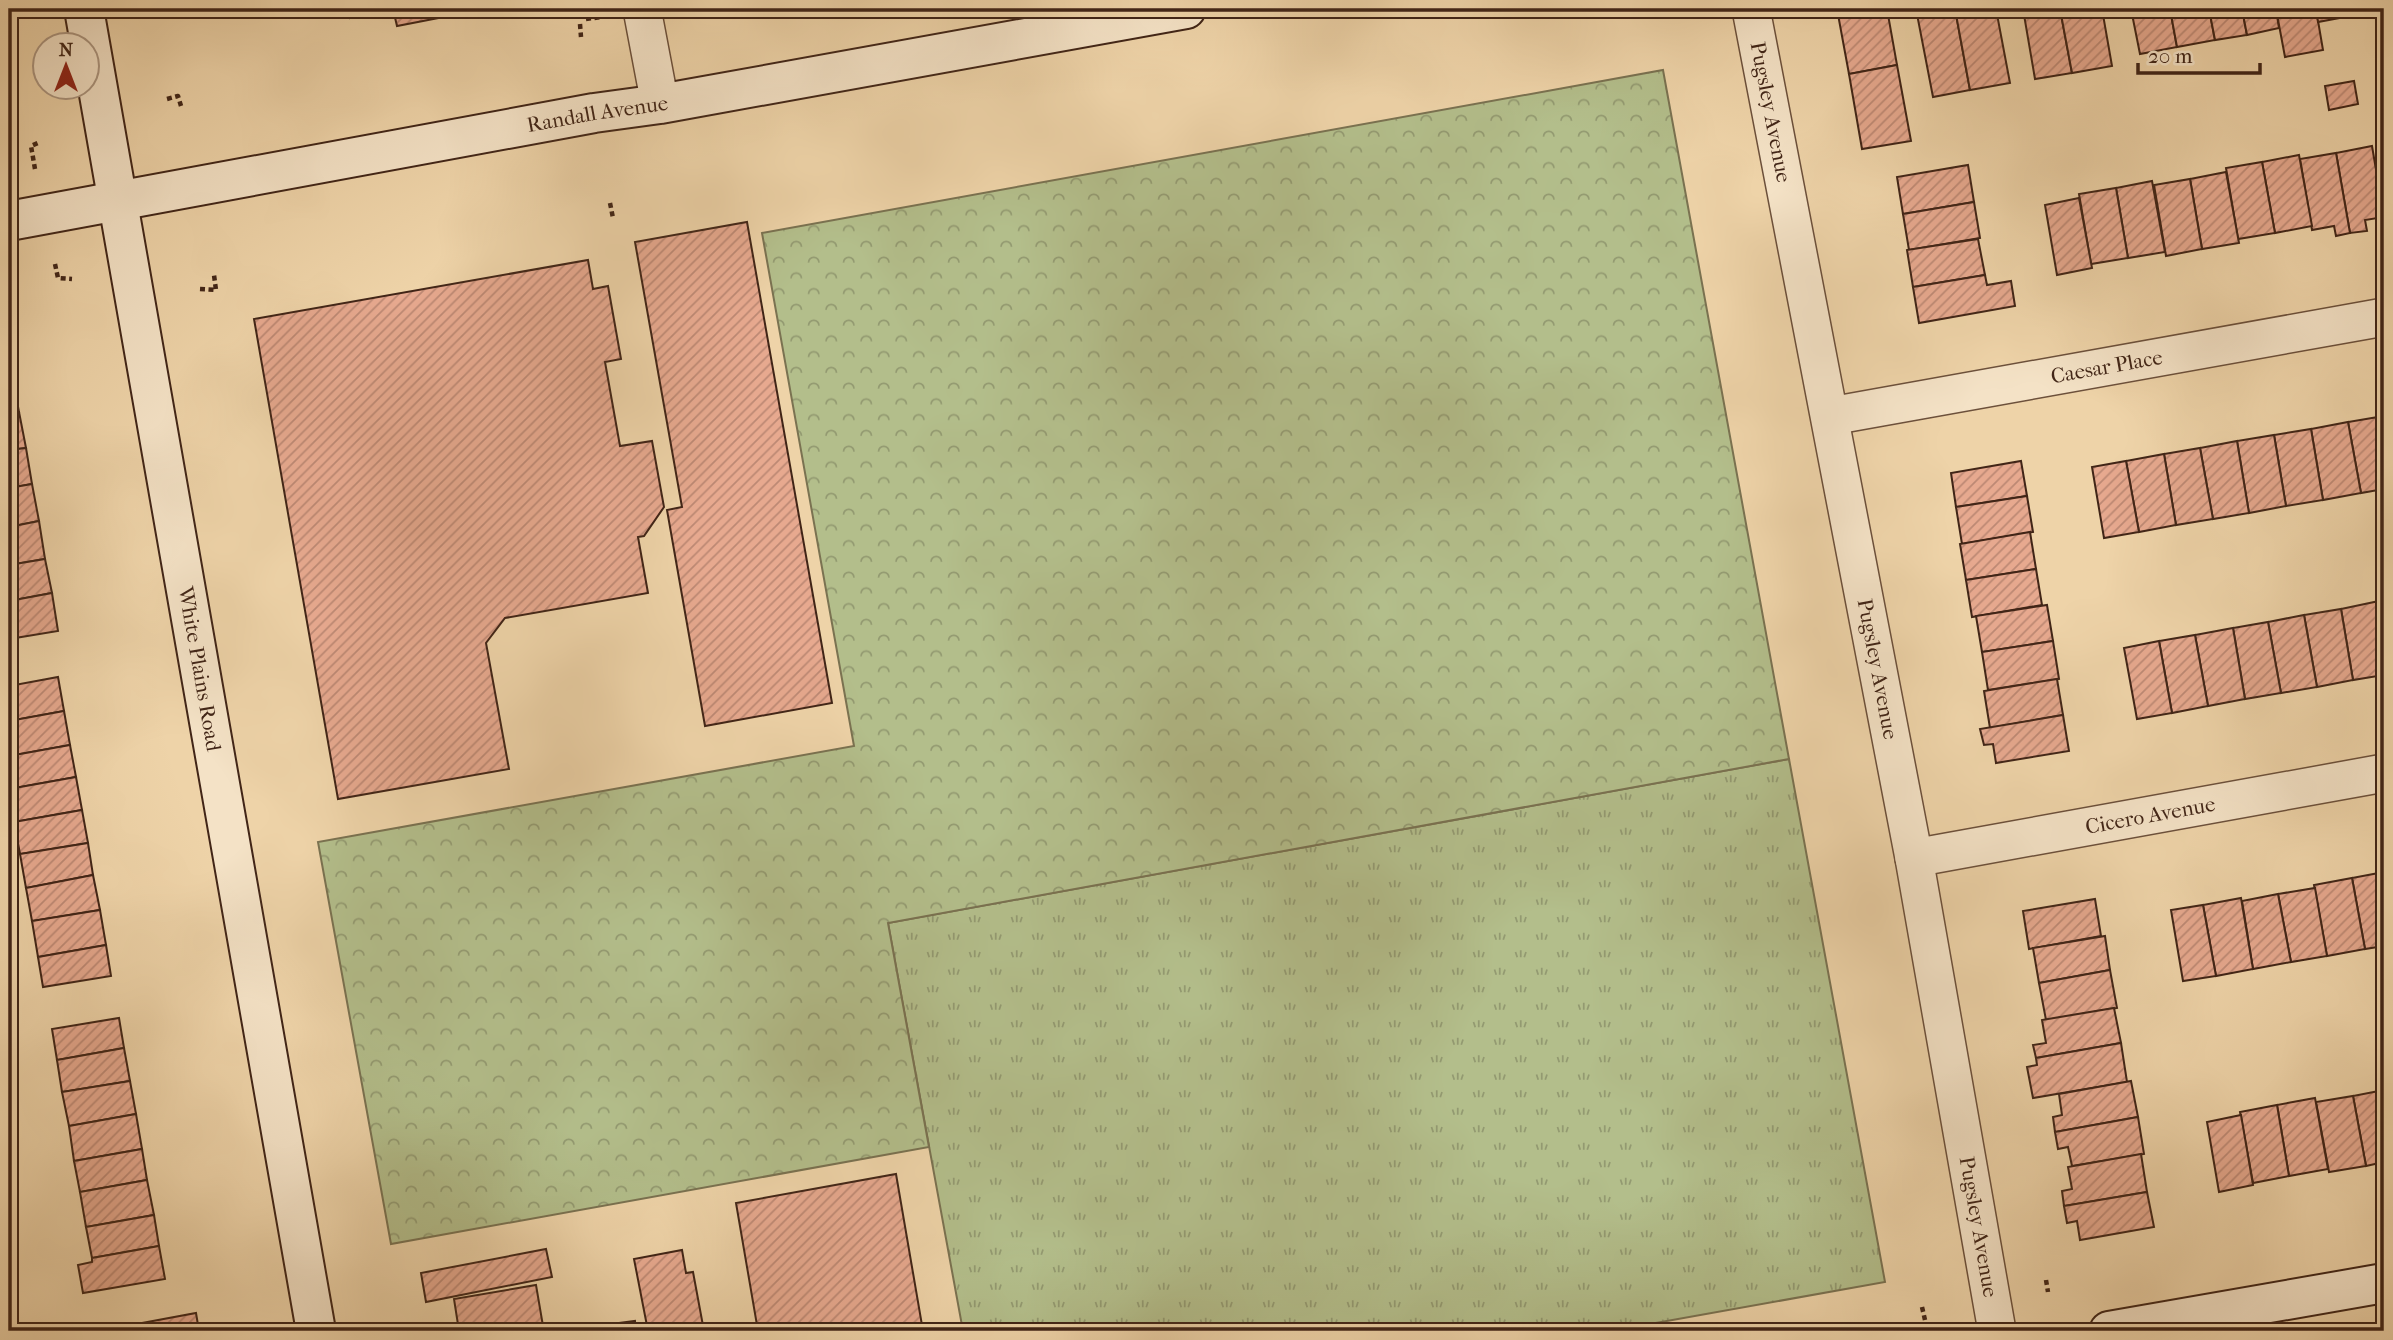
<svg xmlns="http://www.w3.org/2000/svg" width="2393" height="1340" font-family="'IM FELL French Canon',serif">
<defs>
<pattern id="grass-tufts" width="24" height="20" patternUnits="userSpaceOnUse" patternTransform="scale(1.75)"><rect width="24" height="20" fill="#b3be8b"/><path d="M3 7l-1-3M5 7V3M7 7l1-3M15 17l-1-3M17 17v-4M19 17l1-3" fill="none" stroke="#939a71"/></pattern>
<pattern id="park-crowns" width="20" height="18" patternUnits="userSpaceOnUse" patternTransform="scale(1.75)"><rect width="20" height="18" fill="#b3be8b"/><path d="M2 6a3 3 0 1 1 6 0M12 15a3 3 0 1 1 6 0" fill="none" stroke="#939a71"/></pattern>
<pattern id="building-hatch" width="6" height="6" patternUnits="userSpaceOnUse" patternTransform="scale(1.75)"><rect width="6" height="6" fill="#e7a98f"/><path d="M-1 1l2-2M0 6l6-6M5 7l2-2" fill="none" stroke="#bd8974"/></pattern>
</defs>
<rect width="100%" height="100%" fill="#eed3a8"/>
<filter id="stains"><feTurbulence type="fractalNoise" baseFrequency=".00286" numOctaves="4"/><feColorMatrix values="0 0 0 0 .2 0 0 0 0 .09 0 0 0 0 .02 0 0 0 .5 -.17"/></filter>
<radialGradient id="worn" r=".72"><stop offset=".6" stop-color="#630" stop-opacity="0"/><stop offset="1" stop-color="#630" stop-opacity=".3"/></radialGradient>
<!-- grass -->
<path fill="url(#grass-tufts)" stroke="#7a7251" stroke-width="2" d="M1789,759l96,523 -274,49h-648l-75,-408z"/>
<!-- park -->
<path fill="url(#park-crowns)" stroke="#7a7251" stroke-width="2" d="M1663,70l126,689 -901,164 41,224 -538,97 -73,-402 536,-96 -92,-513z"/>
<!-- building -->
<g fill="url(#building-hatch)" stroke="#412517" stroke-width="2">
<path d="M345,9h130v2l-78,15 -4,-17 -43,9 -1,-9z"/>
<path d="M1837,9h50l10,56 -48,9z"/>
<path d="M1916,9h39l15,81 -37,7z"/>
<path d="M1955,9h41l14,74 -40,7z"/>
<path d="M2023,9h37l12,64 -37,6z"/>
<path d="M2060,9h42l10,57 -40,7z"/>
<path d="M2131,9h39l7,38 -37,7z"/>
<path d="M2170,9h39l6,31 -38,7z"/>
<path d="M2209,9h33l5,26 -32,5z"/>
<path d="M2242,9h34l3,19 -32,7z"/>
<path d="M2276,9h40l7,41 -38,7z"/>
<path d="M2316,9h39l1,6 -38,7z"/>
<path d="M1897,65l14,76 -49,8 -13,-75z"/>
<path d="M2354,81l4,23 -29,6 -4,-24z"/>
<path d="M2372,146l12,71 -19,3 2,11 -17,2 -14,-80z"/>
<path d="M2336,153l14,80 -14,3 -2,-10 -22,4 -12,-71z"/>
<path d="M2299,155l13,71 -37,7 -13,-71z"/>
<path d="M2262,162l13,71 -37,6 -12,-71z"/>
<path d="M1968,165l6,37 -71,12 -6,-37z"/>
<path d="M2226,172l13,71 -37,6 -12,-70z"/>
<path d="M2190,179l12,70 -36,7 -12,-71z"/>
<path d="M2152,181l13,71 -37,6 -12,-70z"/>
<path d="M2116,188l12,70 -37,6 -12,-70z"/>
<path d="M2079,198l13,70 -35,7 -12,-70z"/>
<path d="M1974,202l6,36 -71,12 -6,-36z"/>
<path d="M747,222l85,481 -127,23 -38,-216 15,-3 -47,-265z"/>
<path d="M1978,239l7,36 -72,12 -6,-37z"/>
<path d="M588,260l5,29 15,-3 13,73 -16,3 15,84 32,-5 12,66 -20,29 -6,1 10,56 -143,25 -19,25 23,126 -171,30 -84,-480z"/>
<path d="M1985,275l2,10 24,-4 4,25 -96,17 -6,-36z"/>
<path d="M9,374h3l7,38 -10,1z"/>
<path d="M19,412l7,36 -17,2v-37z"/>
<path d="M2384,416v73l-23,4 -13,-71z"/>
<path d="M2348,422l13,71 -38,7 -12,-71z"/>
<path d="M2311,429l12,71 -37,6 -12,-71z"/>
<path d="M2274,435l12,71 -37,7 -12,-72z"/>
<path d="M2237,441l12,72 -36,6 -13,-71z"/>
<path d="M26,448l6,36 -23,4v-38z"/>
<path d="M2200,448l13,71 -37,6 -12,-71z"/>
<path d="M2164,454l12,71 -37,7 -13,-71z"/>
<path d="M2021,461l6,35 -71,11 -5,-34z"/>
<path d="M2126,461l13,71 -35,6 -12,-71z"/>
<path d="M32,484l7,37 -30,6v-39z"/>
<path d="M2027,496l6,36 -71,12 -6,-37z"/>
<path d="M39,521l6,38 -36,6v-38z"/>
<path d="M2030,532l6,37 -70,11 -6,-36z"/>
<path d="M45,559l7,34 -43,8v-36z"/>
<path d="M2036,569l6,36 -70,12 -6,-37z"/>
<path d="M52,593l6,38 -49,8v-38z"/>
<path d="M2379,601l5,29v45l-31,5 -12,-71z"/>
<path d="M2047,605l6,36 -71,11 -6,-36z"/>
<path d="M2341,609l12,71 -36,7 -13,-72z"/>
<path d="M2304,615l13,72 -36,6 -13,-71z"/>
<path d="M2268,622l13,71 -36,6 -12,-71z"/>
<path d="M2233,628l12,71 -37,7 -13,-71z"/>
<path d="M2195,635l13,71 -36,7 -13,-72z"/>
<path d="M2053,641l6,38 -71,11 -6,-38z"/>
<path d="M2159,641l13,72 -35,6 -13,-71z"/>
<path d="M58,677l6,34 -55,10v-35z"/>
<path d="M2057,679l6,36 -73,13 -6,-37z"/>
<path d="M64,711l6,34 -61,11v-35z"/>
<path d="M2063,715l6,36 -73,12 -3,-19 -9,1 -4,-16z"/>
<path d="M70,745l6,32 -67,12v-33z"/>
<path d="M76,777l6,33 -68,12 -5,-33z"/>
<path d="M82,810l6,33 -68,11 -6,-32z"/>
<path d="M88,843l5,32 -67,13 -6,-34z"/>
<path d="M2384,872v74l-19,3 -13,-71z"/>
<path d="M93,875l7,35 -68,11 -6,-33z"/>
<path d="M2352,878l13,71 -38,7 -13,-71z"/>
<path d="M2315,888l12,68 -36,6 -13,-68z"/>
<path d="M2278,894l13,68 -38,7 -11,-68z"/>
<path d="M2241,898l12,71 -37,7 -13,-71z"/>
<path d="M2095,899l6,37 -72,13 -6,-38z"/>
<path d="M2203,905l13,71 -33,5 -12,-71z"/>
<path d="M100,910l6,35 -68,12 -6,-36z"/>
<path d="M2105,936l5,34 -71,13 -6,-35z"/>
<path d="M106,945l5,31 -68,11 -5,-30z"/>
<path d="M2110,970l7,38 -71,12 -7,-37z"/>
<path d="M2114,1008l7,35 -85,15 -3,-13 13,-2 -4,-23z"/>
<path d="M119,1018l5,30 -67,12 -5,-31z"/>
<path d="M2121,1043l6,39 -94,16 -6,-31 10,-2 -1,-7z"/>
<path d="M124,1048l6,33 -68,11 -5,-32z"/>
<path d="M130,1081l6,33 -67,12 -7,-34z"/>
<path d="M2131,1081l7,36 -83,15 -2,-15 9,-2 -3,-21z"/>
<path d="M2384,1090v72l-18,4 -13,-70z"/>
<path d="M2353,1096l13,70 -37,6 -13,-70z"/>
<path d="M2315,1098l13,71 -39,7 -12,-71z"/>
<path d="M2277,1105l12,71 -36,7 -13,-71z"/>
<path d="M136,1114l6,35 -68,12 -5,-35z"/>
<path d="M2241,1115l12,70 -34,7 -12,-70z"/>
<path d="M2138,1117l6,37 -72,12 -4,-19 -10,2 -3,-17z"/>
<path d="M142,1149l5,31 -67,12 -6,-31z"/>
<path d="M2141,1154l6,38 -83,14 -2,-15 10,-2 -4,-22z"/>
<path d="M896,1174l27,157h-165l-22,-128z"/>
<path d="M147,1180l7,35 -68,12 -6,-35z"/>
<path d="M2147,1192l7,35 -74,13 -3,-19 -10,2 -3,-17z"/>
<path d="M154,1215l5,31 -67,12 -6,-31z"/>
<path d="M159,1246l6,33 -82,14 -5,-28 14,-3v-4z"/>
<path d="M546,1249l6,28 -126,25 -5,-29z"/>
<path d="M682,1250l4,23 7,-1 11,59h-56l-14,-72z"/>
<path d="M536,1285l7,41 -30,5h-54l-5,-32z"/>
<path d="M196,1313l3,18h-83l-1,-3z"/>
<path d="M635,1321l1,10h-39v-5z"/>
<path d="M31,1324l1,7h-23v-3z"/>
</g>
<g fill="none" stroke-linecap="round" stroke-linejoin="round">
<defs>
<g id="street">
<path d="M642,9l18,95"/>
<path id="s1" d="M1751,9l163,849 83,473"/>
<path id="s2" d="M1831,416l553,-99"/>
<path id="s3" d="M1914,858l470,-85"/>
</g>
<g id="secondary">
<path id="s4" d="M84,9l232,1322"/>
<path id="s5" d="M9,221l585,-108 66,-9 526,-95"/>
<path d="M2109,1331l275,-48"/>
</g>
</defs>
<!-- street casing -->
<use href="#street" stroke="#6c503b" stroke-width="40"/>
<!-- secondary casing -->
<use href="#secondary" stroke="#412517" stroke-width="42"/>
<!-- path -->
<g stroke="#412517" stroke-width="4.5" stroke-dasharray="5 3.5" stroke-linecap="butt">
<path d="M586,19l16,-2"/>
<path d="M580,24l1,13"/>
<path d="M167,99l11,-3 3,10"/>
<path d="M35,169l-4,-23 9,-4"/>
<path d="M610,203l3,15"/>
<path d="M55,264l3,14 14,1"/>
<path d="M200,289l16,1 -2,-15"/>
<path d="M2046,1280l2,12"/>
<path d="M1922,1307l3,13"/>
</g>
<!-- street -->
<use href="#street" stroke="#f4e2c6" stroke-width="37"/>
<!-- secondary -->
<use href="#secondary" stroke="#f4e2c6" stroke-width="38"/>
</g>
<g text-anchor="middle" stroke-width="6" stroke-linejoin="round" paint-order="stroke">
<!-- street labels -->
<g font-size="21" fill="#412517" stroke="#f4e2c6">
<text dy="7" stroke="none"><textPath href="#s1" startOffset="105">Pugsley Avenue</textPath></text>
<text dy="7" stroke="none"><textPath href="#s5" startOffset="598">Randall Avenue</textPath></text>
<text dy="7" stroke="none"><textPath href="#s2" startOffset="280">Caesar Place</textPath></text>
<text dy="7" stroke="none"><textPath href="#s1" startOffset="672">Pugsley Avenue</textPath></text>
<text dy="7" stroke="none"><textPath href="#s4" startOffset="670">White Plains Road</textPath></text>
<text dy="7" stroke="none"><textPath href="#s3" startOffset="240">Cicero Avenue</textPath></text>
<text dy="7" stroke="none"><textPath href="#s1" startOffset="1239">Pugsley Avenue</textPath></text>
</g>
</g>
<!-- margin -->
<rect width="2393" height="1340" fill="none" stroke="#eed3a8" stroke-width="35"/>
<rect x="10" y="10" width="2372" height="1319" fill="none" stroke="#412517" stroke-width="3.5"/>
<rect x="18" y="18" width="2358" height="1305" fill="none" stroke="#412517" stroke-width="2"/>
<!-- north arrow -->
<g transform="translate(66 66)"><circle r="33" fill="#f4e2c6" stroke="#ac9680" stroke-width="2"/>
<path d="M0-5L12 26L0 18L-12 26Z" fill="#8f2418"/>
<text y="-10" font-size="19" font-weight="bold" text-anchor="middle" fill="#412517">N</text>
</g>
<!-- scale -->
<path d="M2138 63v10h122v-10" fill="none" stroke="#412517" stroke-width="3.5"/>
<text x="2148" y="63" font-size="21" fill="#412517" stroke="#f4e2c6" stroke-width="5" paint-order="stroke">20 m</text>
<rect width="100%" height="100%" filter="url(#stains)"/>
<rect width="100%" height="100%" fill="url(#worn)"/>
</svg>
